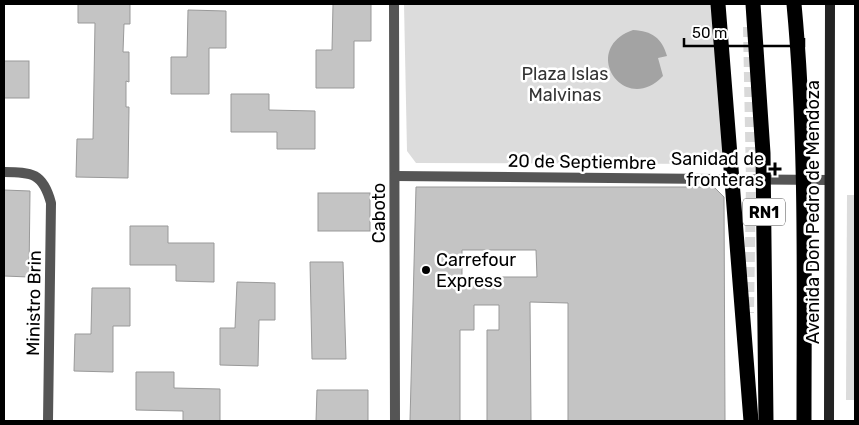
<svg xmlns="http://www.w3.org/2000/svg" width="859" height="425" font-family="Rubik,sans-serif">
<rect width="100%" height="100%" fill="#fff"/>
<!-- green -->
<g fill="#dcdcdc">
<path d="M404,4h309l14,160 -311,-1 -9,-12z"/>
<path d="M847,195h8v205h-9z"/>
</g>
<!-- water -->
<path fill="#a3a3a3" d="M633,30c19,1 29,8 34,26l-9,2 5,18c-39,41 -84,-27 -30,-46z"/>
<!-- building -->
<g fill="#c4c4c4" stroke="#999" fill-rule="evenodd">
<path d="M78,4h52v20h-6l-1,28h6v30l-3,-1v26h3l-1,71 -52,-1 1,-38h16l2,-116h-17z"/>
<path d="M333,4h38v37h-17v47h-38v-38h16z"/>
<path d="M188,10l38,1v37h-17v46h-38v-37h16z"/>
<rect x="4" y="61" width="25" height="37"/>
<path d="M231,94h38v16l46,1v38h-38v-17h-46z"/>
<path d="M416,187h298l10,10 1,224h-157v-118l-38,-1 1,119h-44v-91h12v-25h-25v25h-14v91h-50zM462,250h74l1,27h-75z"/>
<path d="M4,190l26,1 -1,86 -25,-1z"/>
<rect x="318" y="193" width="52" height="38"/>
<path d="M130,226h38v17h46v39l-38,-1v-16h-46z"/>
<path d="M310,262h33l3,97h-34z"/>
<path d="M237,282l38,1v37h-16l-1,46 -38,-1v-37h15z"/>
<path d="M92,288h38v38h-17v46l-39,-1 1,-37h16z"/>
<path d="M136,372h38v16l46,1v32h-37v-10l-47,-1z"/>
<path d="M317,390h51v31h-52z"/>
</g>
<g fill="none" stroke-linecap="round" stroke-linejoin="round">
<!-- secondary-tunnel -->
<path stroke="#d9d9d9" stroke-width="10" stroke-dasharray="10 5" stroke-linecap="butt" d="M748,27l3,154 -2,132"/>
<!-- street -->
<g stroke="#555" stroke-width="10">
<path d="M394,4l1,417"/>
<path d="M4,172c28,0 39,1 47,31l-3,218"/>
<path d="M395,176l434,4"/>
</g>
<!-- secondary -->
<path stroke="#222" stroke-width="10" d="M829,421l1,-417"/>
<!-- highway -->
<g stroke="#000" stroke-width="15">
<path d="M718,4l33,417"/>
<path d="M753,4l10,149 3,268"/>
<path d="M794,4c13,138 10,278 10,417"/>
</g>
</g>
<!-- markers -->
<g fill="#000" stroke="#fff" stroke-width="2">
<path d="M772.5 161.5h5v5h5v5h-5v5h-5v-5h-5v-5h5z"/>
<circle cx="426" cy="270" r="5"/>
</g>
<g text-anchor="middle" stroke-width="5" stroke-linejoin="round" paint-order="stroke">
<!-- shield labels -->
<rect fill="#fff" stroke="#4c4c4c" stroke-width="1" x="743" y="198.5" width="42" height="27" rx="4"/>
<g font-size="16" font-weight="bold" fill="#000">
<text x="764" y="218">RN1</text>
</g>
<!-- park labels -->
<g font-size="18" fill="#333" stroke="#fff">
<text x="565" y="80">Plaza Islas<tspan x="565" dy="21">Malvinas</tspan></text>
</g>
<!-- poi labels -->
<g font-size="18" fill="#000" stroke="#fff" text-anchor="end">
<text x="764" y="165">Sanidad de<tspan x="764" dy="21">fronteras</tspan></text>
<text x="436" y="266" text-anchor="start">Carrefour<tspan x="436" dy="21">Express</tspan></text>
</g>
<!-- street labels -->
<g font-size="18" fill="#000" stroke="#fff">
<text transform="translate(582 162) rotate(1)" y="6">20 de Septiembre</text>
<text transform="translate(813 212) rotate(-90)" y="6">Avenida Don Pedro de Mendoza</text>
<text transform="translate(379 213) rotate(-90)" y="6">Caboto</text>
<text transform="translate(34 303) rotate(-89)" y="6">Ministro Brin</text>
</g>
</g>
<!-- border -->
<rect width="859" height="425" fill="none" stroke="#000000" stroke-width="10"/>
<!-- scale -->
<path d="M684 38v8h120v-8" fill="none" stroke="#000000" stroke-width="2.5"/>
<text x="692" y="38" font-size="15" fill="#000000" stroke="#ffffff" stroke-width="4" paint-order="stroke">50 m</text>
</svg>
